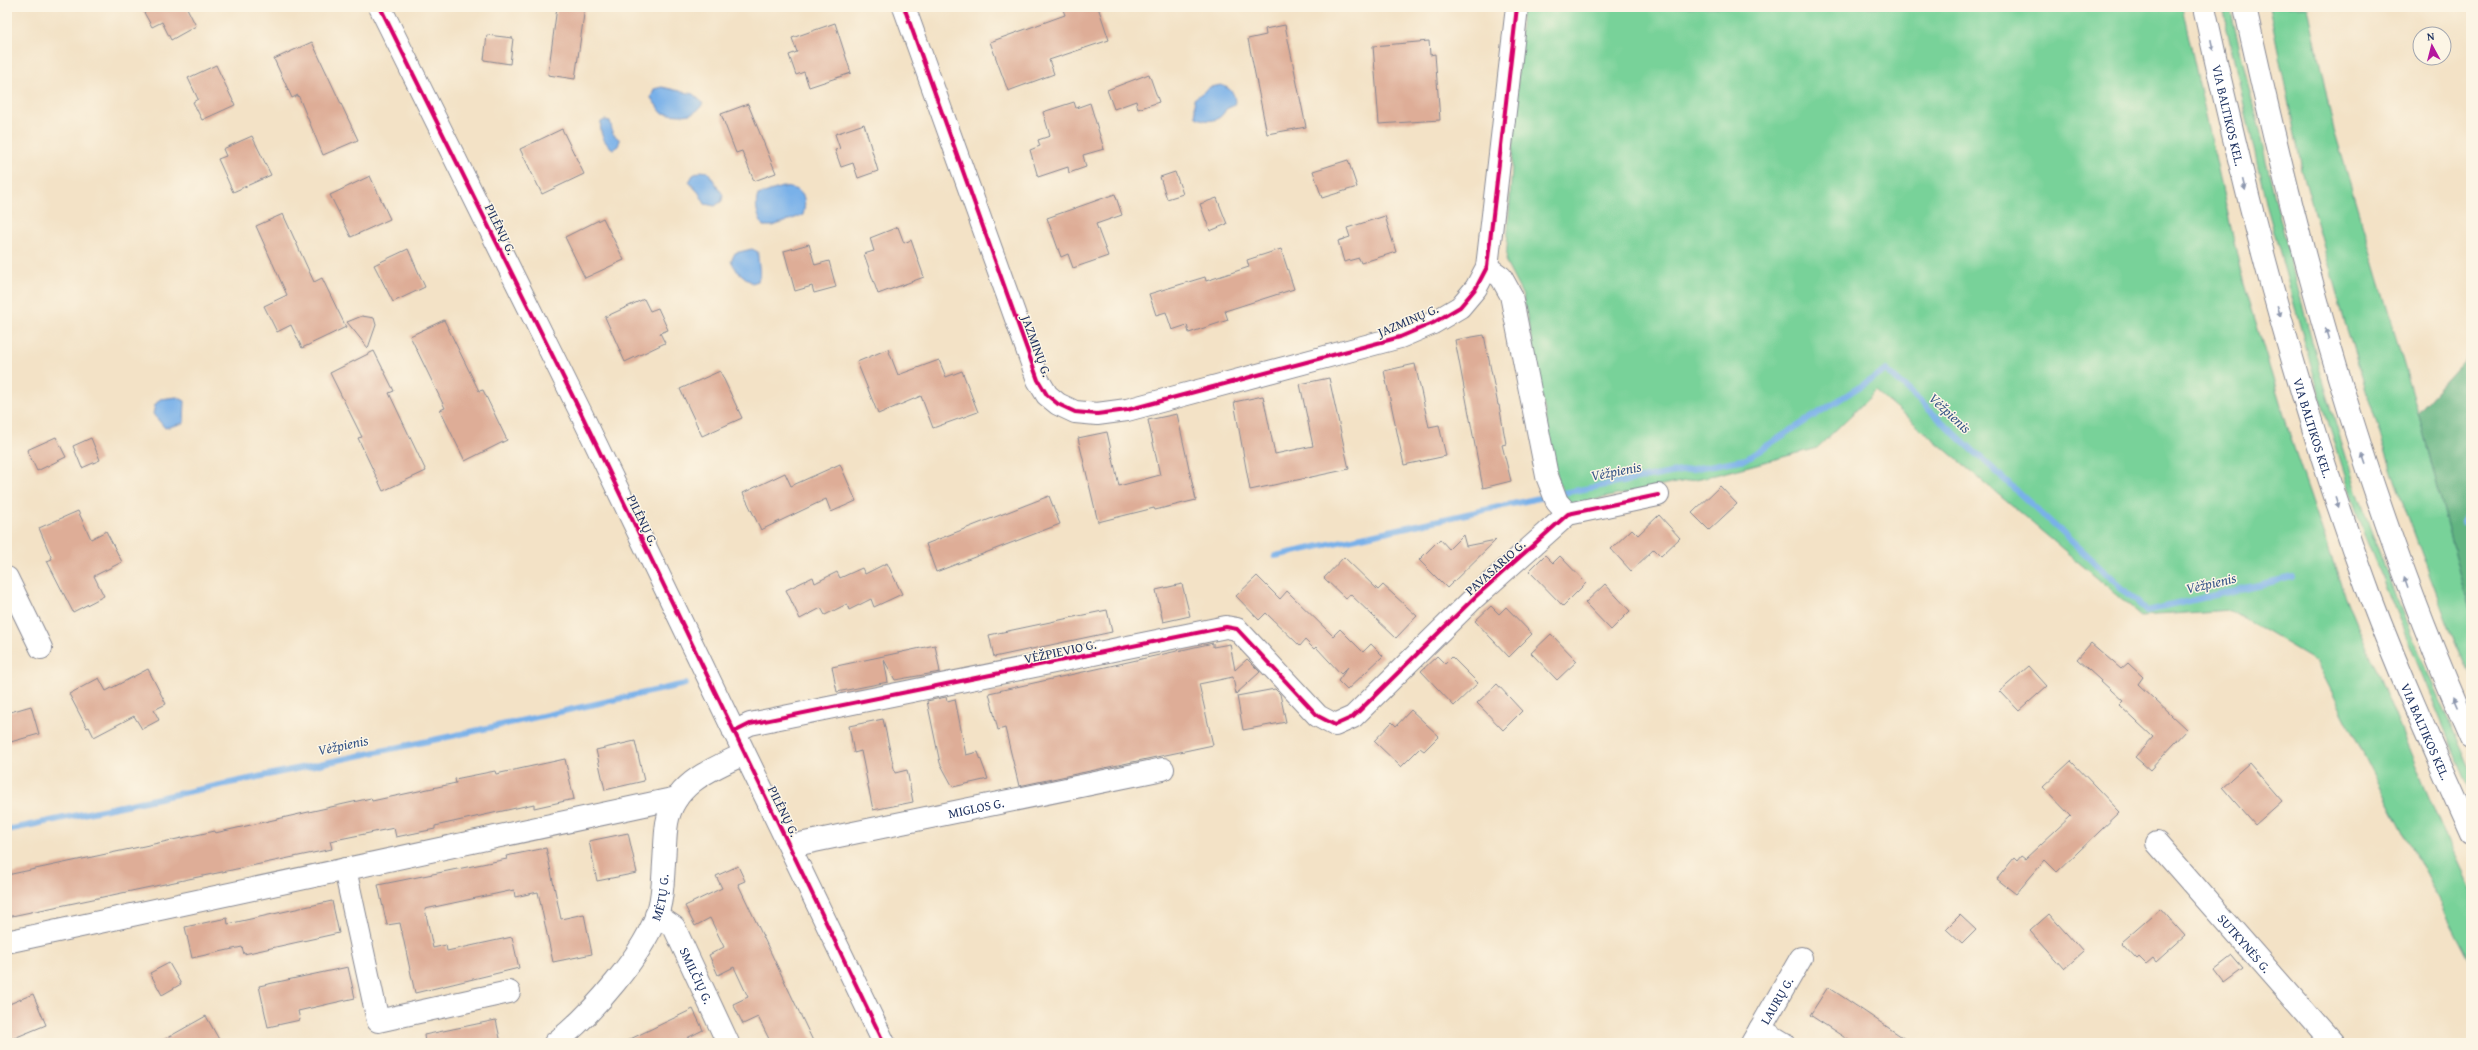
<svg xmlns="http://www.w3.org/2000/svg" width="2478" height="1050" font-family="'Gentium Book Plus',serif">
<rect width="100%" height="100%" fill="#fcf5e5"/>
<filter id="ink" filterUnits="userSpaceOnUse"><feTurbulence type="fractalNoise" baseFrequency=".025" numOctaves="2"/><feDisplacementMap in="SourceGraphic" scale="8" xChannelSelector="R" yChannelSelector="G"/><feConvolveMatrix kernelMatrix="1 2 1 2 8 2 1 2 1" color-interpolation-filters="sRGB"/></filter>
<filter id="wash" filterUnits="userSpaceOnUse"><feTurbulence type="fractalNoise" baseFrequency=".012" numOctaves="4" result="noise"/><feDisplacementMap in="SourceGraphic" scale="16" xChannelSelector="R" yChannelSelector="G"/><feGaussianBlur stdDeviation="0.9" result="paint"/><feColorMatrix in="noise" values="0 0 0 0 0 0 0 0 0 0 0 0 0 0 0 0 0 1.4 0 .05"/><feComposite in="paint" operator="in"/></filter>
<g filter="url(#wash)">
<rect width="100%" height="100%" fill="#f3e2c6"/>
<!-- green -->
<g fill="#78d299" stroke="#4a807c">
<path d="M1522,7h660l59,266 52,172 48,140 99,239 31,67v72l-155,-302 -86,-51 -88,6 -266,-225 -59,57 -102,27 -146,30 -11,-24 -35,-185 -17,-33z"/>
<path d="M2222,7h8c41,175 80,351 140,521 29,82 65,163 101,242v23l-108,-261 -47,-149 -49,-176z"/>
<path d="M2269,7h39l25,119 85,286 53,202v64l-23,-53 -53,-144 -50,-158 -43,-154z"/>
</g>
<!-- forest -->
<path fill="#62b481" stroke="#3e7270" d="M2471,354v260l-53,-202z"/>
<!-- water -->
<g fill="#79b1e9" stroke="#4a70a4">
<path d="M1221,85c11,4 14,8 14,20l-9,4c-6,13 -18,14 -30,8l-2,-18 16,-12z"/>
<path d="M662,87l31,7 10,9c-8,16 -25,12 -41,10l-11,-15 3,-9z"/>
<path d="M605,120l5,1 3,13 7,6 -2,6 -5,3c-9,-6 -14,-16 -12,-27z"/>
<path d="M701,171l7,1 15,23 -1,6 -7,5 -10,-2 -6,-11 -10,-11 4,-7z"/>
<path d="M782,187c20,1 26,9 21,28l-30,11h-10c-5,-9 -9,-21 -5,-31z"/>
<path d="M752,249l6,3c-1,9 4,21 0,29l-6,2 -15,-12 -6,-10 4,-8z"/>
<path d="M177,397l8,4 -1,22 -19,5 -12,-14 2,-9 5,-6z"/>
</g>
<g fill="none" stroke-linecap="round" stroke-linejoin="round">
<!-- stream -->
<g stroke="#79b1e9" stroke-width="6">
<path d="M1563,493l183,-34 140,-89 261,241 145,-34"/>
<path d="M2463,522l8,-12"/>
<path d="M1275,556l269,-59"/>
<path d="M7,830l445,-94 233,-52"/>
</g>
</g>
<g id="blocks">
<!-- building -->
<g fill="#dead97">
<path d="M141,7h48l-2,1 9,18 -25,14 -9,-18 -10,5z"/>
<path d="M557,7h28l-10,72 -27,-4z"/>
<path d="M1062,7h36l11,33 -60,20 5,14 -46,17 -18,-49 75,-27z"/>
<path d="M835,23l16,50 -42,14 -5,-15 -8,3 -7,-20 8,-3 -5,-14z"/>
<path d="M1285,25l21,102 -39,7 -19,-95 18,-4 -1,-6z"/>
<path d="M487,35l26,3 -3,26 -26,-4z"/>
<path d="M1429,41l1,14 5,-1 5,66 -61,4 -6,-78z"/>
<path d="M312,42l46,98 -35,15 -25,-60 -6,3 -18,-39z"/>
<path d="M216,65l19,40 -33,15 -9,-18 5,-3 -10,-21z"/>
<path d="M1149,74l10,28 -21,7 -2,-8 -22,8 -7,-19z"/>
<path d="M1074,102l2,6 14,-5 14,46 -21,6 3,12 -17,6 -1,-6 -30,10 -8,-27 10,-4 -2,-6 12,-4 -7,-24z"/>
<path d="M748,104l28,69 -22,8 -12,-30 -6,2 -15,-39z"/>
<path d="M864,124l14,47 -20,7 -5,-15 -12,4 -6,-17 5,-1 -5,-15z"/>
<path d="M562,129l22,45 -42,20 -22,-45z"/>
<path d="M252,136l19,39 -38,17 -15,-33 8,-3 -3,-7z"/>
<path d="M1348,160l9,27 -35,11 -9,-27z"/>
<path d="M1175,172l8,22 -16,5 -7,-22z"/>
<path d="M370,176l20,43 -39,18 -21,-42z"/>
<path d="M1115,194l7,21 -26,9 12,32 -35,12 -5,-14 -7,3 -14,-39z"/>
<path d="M1217,198l10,26 -17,7 -10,-27z"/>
<path d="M283,214l31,68 8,-4 24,49 -44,21 -11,-23 -14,7 -13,-26 23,-11 -31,-69z"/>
<path d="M1385,216l11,36 -35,11 -2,-5 -15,4 -6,-21 12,-4 -3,-9z"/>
<path d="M603,218l21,42 -39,18 -20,-41z"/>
<path d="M898,227l6,16 7,-3 13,37 -46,17 -14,-40 10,-3 -4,-13z"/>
<path d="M809,244l6,21 14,-4 7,26 -22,6 -2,-7 -17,5 -11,-40z"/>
<path d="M408,249l17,38 -32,15 -19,-37z"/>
<path d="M1281,249l13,40 -69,22 3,9 -39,13 -2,-8 -15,5 -6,-18 -10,3 -7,-21 56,-17 1,4 43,-14 -2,-7z"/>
<path d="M644,299l6,12 8,-3 10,22 -8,3 5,10 -40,19 -20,-45z"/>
<path d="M362,316l12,2 2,7 -8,23 -21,-26z"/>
<path d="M444,320l35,71 4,-1 24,50 -42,21 -25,-51 5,-2 -35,-72z"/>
<path d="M1484,335l14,70h1l7,39 -4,1 9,36 -28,7 -28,-148z"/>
<path d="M888,349l10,26 41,-15 7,17 16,-6 16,41 -45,16 -12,-32 -43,18 -21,-52z"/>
<path d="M374,351l20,40 -5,2 37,78 -43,20 -25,-53 4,-1 -32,-64z"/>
<path d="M1415,364l14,63 10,-2 7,31 -42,9 -20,-94z"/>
<path d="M720,371l22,47 -40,18 -22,-47z"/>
<path d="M1329,378l20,91 -99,21 -16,-88 29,-6 12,58 38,-8 -13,-62z"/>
<path d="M1177,414l19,86 -41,10 -1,-2 -56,14 -20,-84 29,-6 12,54 41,-11 -12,-55z"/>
<path d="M56,437l10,20 -29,14 -10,-21z"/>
<path d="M91,438l9,22 -18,8 -9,-22z"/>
<path d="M840,464l16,37 -25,11 -5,-13 -65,31 -18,-37 42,-20 6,13z"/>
<path d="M1720,486l17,18 -28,26 -17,-17z"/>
<path d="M1049,496l11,28 -124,48 -10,-28z"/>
<path d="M78,511l13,28 15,-8 16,31 -28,14 10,20 -31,16 -26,-51 5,-2 -13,-31z"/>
<path d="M1659,515l21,23 -19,18 -7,-7 -23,22 -20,-22 21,-20 6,6z"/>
<path d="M1463,535l3,11 30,-6 -49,48 -28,-28 21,-21 9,10z"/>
<path d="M1545,555l8,8 7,-7 26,27 -23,23 -34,-35z"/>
<path d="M1344,557l34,33 5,-5 34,31 -21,22 -46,-44 -4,5 -22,-21z"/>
<path d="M887,563l15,31 -28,13 -3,-8 -22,11 -2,-6 -22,11 -4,-7 -21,11 -14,-29 27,-13 2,6 22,-11 3,6 22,-10 3,6z"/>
<path d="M1257,576l23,23 7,-8 46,45 7,-7 23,23 8,-8 12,12 -36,34 -9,-9 10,-14 -7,7 -25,-27 -2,2 -9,-9 -5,6 -34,-33 -7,7 -23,-24z"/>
<path d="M1182,584l8,32 -27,6 -7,-32z"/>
<path d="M1605,584l25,27 -19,19 -26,-27z"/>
<path d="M1491,606l8,8 7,-7 26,27 -23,23 -34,-36z"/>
<path d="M1107,610l5,22 -118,25 -5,-22z"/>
<path d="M1551,634l26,27 -20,19 -26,-27z"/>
<path d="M1213,643v4l17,-3 5,26 12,-11 13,13 -24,22 -3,-17 -34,7 14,61 -194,41 -14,-58 -7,2 -9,-37z"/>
<path d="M2091,643l30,26 7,-6 15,14 -5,7 49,46 -37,40 -15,-13 18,-20 -34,-32 4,-4 -46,-42z"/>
<path d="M935,645l5,27 -45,8 -11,-20 4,22 -51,10 -5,-25z"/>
<path d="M1437,656l8,8 7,-7 26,26 -24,23 -33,-35z"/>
<path d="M2029,666l18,20 -28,25 -19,-20z"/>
<path d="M148,669l18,35 -12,6 5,10 -17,9 -8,-13 -40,21 -5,-10 -2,1 -18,-34 30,-16 7,13z"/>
<path d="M1497,684l25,27 -19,19 -26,-27z"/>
<path d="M1275,689l5,5 6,28 -43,8 -6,-34z"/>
<path d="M946,697l1,4 8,-2 11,56 12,-3 10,27 -35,8 -13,-24 -13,-62z"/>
<path d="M31,706l8,28 -32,9v-30z"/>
<path d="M1411,710l28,26 -15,15 -4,-3 -19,19 -27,-26 18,-19 4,4z"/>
<path d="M883,719l12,54 12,-3 6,32 -40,8 -12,-59 -7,2 -5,-27z"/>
<path d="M635,741l9,40 -39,9 -9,-40z"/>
<path d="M565,759l9,40 -40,9v-4l-99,22v3l-39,8 -2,-9 -64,13 2,8 -325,68v-42l208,-44v2l156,-35 1,3 84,-18 -1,-4 40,-8 1,3z"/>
<path d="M2071,761l49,51 -63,60 -12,-12 -29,34 -19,-15 17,-21 3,3 4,-5 4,3 46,-43 -28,-29z"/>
<path d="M2249,763l33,38 -27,24 -33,-38z"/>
<path d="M628,833l9,40 -40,8 -8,-40z"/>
<path d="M546,848l15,71 23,-5 8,40 -39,8 -15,-70 -23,5 -1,-7 -89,19 8,39 13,-3 1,6 65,-14 7,31 -104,25 -15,-70 -13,2 -9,-40 129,-26 -1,-3z"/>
<path d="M738,866l7,15 -7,3 76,159h-43l-13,-26 -15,7 -10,-20 15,-7 -14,-30 -16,8 -9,-20 15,-8 -14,-29 -15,8 -10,-20 37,-18 -6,-12z"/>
<path d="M332,901l7,32 -95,21 -2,-7 -50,11 -7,-31 42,-9 1,6z"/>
<path d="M2160,908l25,28 -29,26 -3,-4 -7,6 -7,-7 -2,2 -16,-17z"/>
<path d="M2049,914l34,38 -19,17 -34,-38z"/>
<path d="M1960,915l16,15 -14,14 -16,-15z"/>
<path d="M2232,956l11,13 -19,14 -10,-13z"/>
<path d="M169,963l12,21 -19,11 -12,-22z"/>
<path d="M348,967l7,31 -57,13 2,9 -32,7 -9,-41z"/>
<path d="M1828,987l18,12 65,44h-58l-43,-28z"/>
<path d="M33,994l13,31 -39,16v-36z"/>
<path d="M693,1009l10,21 -16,8 2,5h-67z"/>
<path d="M206,1016l15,27h-63z"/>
<path d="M496,1020l5,23h-76l-1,-8z"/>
</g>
</g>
</g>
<g filter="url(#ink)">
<use href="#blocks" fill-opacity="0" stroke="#878892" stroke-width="1"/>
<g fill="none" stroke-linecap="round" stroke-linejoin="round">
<defs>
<g id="minor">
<path d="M380,7l199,402 305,634"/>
<path d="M904,7l134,373 9,15 11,9 17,8 22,2 30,-4 273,-73 33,-14 27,-16 16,-19 11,-21 30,-260"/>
<path d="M1487,267l14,10 10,18 36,181 10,26 11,12"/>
<path d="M7,578l34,70"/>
<path d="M734,732l16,-8 476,-97 11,2 81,87 17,9 18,-8 122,-120 93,-83 90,-19"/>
<path id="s1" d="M2157,843l175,200"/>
<path id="s2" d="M790,846l373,-77"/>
<path d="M345,869l33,152 131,-29"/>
<path id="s3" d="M656,915l18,12 54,116"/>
<path d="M11,941l666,-143"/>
<path d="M1760,1029l23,14"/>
<path id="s4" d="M555,1043c36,-28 91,-90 104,-135 4,-14 4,-31 5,-45 1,-13 1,-27 3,-40 7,-40 45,-54 77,-69"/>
<path id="s5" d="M1752,1043l49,-85"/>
</g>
<g id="trunk">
<path id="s6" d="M2204,7c43,199 95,397 166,589 30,80 66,159 101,237"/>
<path d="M2245,7c54,249 122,497 226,731"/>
</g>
</defs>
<!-- minor casing -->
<use href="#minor" stroke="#878892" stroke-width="24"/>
<!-- trunk casing -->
<use href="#trunk" stroke="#878892" stroke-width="24"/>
<!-- minor -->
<use href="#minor" stroke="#fff" stroke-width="22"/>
<!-- trunk -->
<use href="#trunk" stroke="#fff" stroke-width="22"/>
<defs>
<g id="cycleway">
<path d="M380,7l199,402 305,634"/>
<path d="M904,7l134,373 9,15 11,9 17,8 22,2 30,-4 273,-73 33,-14 27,-16 16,-19 11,-21 30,-260"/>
<path d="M734,732l16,-8 476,-97 11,2 81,87 17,9 18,-8 122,-120 93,-83 90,-19"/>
</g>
</defs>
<!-- cycleway casing -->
<use href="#cycleway" stroke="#fcf5e5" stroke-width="6"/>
<!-- cycleway -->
<use href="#cycleway" stroke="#d6006c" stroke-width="4"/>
</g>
<!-- one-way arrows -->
<defs><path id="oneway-solid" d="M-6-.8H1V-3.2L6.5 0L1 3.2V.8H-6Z"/></defs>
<g fill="#8d97ae">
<use href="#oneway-solid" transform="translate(2212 45) rotate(78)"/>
<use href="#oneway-solid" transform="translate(2244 185) rotate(76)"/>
<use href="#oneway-solid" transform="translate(2279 311) rotate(73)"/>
<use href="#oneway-solid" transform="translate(2327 334) rotate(-106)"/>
<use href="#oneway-solid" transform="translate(2364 459) rotate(-109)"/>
<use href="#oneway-solid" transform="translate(2337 502) rotate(72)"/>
<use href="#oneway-solid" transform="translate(2406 582) rotate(-109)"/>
<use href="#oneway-solid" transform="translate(2456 702) rotate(-113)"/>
</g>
</g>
<g text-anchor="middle" stroke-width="3" stroke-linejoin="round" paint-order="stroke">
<!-- street labels -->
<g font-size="13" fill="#1b2f5e" stroke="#fcf5e5">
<text dy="5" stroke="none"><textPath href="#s6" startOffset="111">VIA BALTIKOS KEL.</textPath></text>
<text transform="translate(501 229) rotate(64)" y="5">PILĖNŲ G.</text>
<text transform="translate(1408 320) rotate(-23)" y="5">JAZMINŲ G.</text>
<text transform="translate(1037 346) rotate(70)" y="5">JAZMINŲ G.</text>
<text dy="5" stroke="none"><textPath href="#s6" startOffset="435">VIA BALTIKOS KEL.</textPath></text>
<text transform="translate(643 520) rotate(64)" y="5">PILĖNŲ G.</text>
<text transform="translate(1495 567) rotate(-42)" y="5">PAVASARIO G.</text>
<text transform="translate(1060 651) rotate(-12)" y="5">VĖŽPIEVIO G.</text>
<text dy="5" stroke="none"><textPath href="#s6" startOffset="759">VIA BALTIKOS KEL.</textPath></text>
<text dy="5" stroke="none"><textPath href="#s2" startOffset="190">MIGLOS G.</textPath></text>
<text transform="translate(784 811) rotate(64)" y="5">PILĖNŲ G.</text>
<text dy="5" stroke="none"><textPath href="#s4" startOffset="183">MĖTŲ G.</textPath></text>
<text dy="5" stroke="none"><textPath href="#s1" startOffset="133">SUTKYNĖS G.</textPath></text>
<text dy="5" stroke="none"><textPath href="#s3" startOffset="75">SMILČIŲ G.</textPath></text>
<text dy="5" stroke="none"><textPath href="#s5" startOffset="49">LAURŲ G.</textPath></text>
</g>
<!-- water labels -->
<g font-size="14" font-style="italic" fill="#375688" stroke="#fcf5e5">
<text transform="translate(1950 413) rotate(43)" y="5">Vėžpienis</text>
<text transform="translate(1616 471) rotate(-11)" y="5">Vėžpienis</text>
<text transform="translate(2211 583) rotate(-13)" y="5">Vėžpienis</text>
<text transform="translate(343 745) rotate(-12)" y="5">Vėžpienis</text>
</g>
</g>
<!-- margin -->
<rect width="2478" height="1050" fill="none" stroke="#fcf5e5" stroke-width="24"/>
<!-- north arrow -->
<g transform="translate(2432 46) rotate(353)"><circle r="19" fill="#fcf5e5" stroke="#a2a6af"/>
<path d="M0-3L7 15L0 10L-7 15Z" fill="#b5179e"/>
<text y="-6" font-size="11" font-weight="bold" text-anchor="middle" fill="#1b2f5e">N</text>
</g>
</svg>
